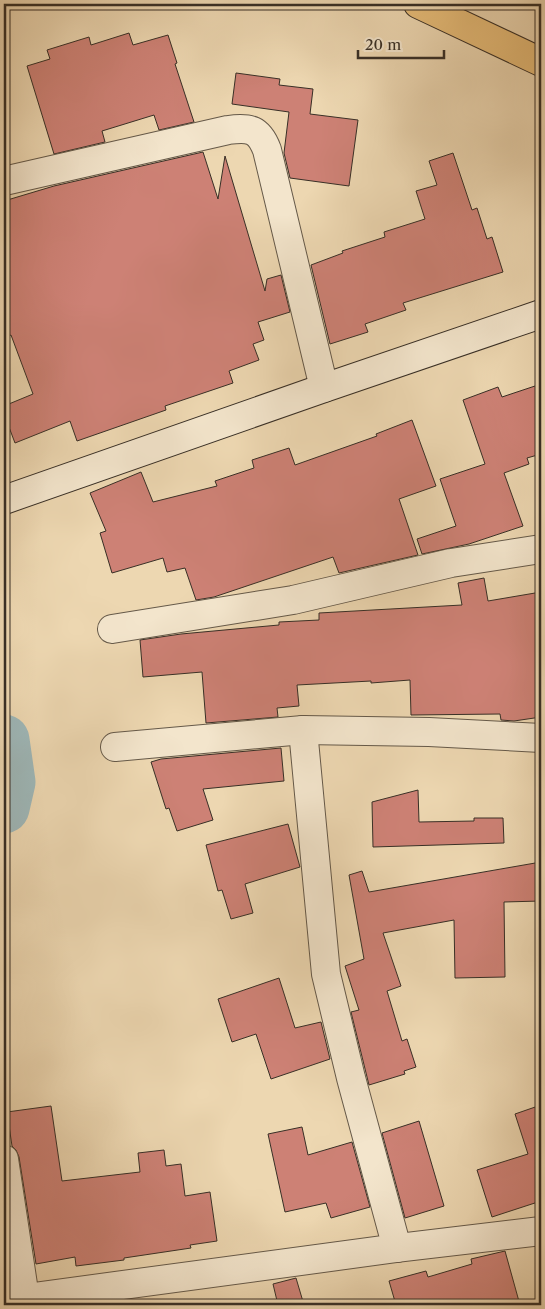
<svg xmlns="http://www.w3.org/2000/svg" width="545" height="1309" font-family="'Libre Caslon Text',serif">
<rect width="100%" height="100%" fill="#edd7b1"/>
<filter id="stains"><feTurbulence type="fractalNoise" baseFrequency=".004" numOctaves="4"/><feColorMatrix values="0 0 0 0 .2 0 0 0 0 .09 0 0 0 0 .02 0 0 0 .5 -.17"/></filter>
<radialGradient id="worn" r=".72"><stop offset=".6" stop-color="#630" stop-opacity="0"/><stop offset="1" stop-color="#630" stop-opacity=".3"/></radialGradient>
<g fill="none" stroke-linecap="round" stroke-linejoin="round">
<!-- river -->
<path stroke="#9eb7b8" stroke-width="51" d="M4,740l6,42 -6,26"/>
</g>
<!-- building -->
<g fill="#cd8175" stroke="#382f26">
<path d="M129,33l4,12 35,-10 9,28 -2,1 19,58 -35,8 -5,-15 -52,16 3,11 -51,12 -27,-88 23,-7 -3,-9 42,-13 2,8z"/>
<path d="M236,73l44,6 -1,6 34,4 -3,25 48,6 -9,66 -59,-8 -6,-25 5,-41 -57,-8z"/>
<path d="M203,152l15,47 7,-43 40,135 2,-12 14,-4 9,37 -32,10 6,18 -11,4 6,16 -30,11 4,12 -68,23 1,4 -89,31 -7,-20 -55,22 -11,-29v-8l29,-12 -22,-59 -7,3v-137l50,-15z"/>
<path d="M453,153l19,57 5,-2 10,31 5,-2 11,35 -100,31 3,7 -41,14 3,8 -38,12 -19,-79 32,-12 -1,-2 43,-14 -1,-5 41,-13 -9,-28 21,-6 -8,-24z"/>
<path d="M541,384v70l-14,4 2,6 -25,9 19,53 -54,18 -47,10 -5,-15 39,-13 -16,-47 45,-15 -22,-64 35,-13 4,10z"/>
<path d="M412,420l24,66 -37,13 19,56 -79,18 -6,-16 -119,40 -18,3 -11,-32 -18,4 -4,-14 -51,15 -12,-40 6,-2 -16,-38 51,-21 12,30 64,-16 -2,-5 39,-13 -2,-8 37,-12 6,17 82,-29 -1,-2z"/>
<path d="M484,578l4,23 53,-9v125l-27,4 -13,-1 -1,-6 -89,1 -1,-35 -39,3v-2l-74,4 2,21 -22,2 1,9 -72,6 -4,-51 -59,5 -3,-37 41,-6 98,-9v-3l40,-2v-7l143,-8 -4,-22z"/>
<path d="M281,748l3,33 -81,8 10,31 -36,11 -8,-23 -3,1 -15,-47 10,-3z"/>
<path d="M418,790l1,32 55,-1v-3h29l1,25 -131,4 -1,-45z"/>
<path d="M288,824l12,43 -55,17 8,29 -22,6 -9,-29 -4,1 -12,-46z"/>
<path d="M541,862v39l-37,1 1,75 -50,1 -1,-58 -71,13 18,53 -14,5 15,50 5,-2 9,28 -12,4 1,3 -36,11 -18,-73 8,-2 -14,-44 19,-7 -15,-84 13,-4 7,21z"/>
<path d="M279,978l16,50 26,-6 9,37 -59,20 -15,-45 -24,8 -14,-43z"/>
<path d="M541,1105v96l-49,16 -15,-47 51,-16 -13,-40z"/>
<path d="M51,1106l11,75 78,-9 -2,-19 26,-3 2,16 15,-2 4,32 25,-4 7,49 -27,4 1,3 -67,10v2l-48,6 -1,-9 -39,7 -17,-107 -3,-7 -4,-4 -5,-34z"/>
<path d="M419,1121l25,85 -39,12 -23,-85z"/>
<path d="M302,1127l6,28 44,-13 18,65 -39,11 -5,-15 -41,9 -17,-78z"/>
<path d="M505,1251l15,54h-124l-7,-24 37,-10 2,6 44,-13 -1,-5z"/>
<path d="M296,1278l8,27h-26l-5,-21z"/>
</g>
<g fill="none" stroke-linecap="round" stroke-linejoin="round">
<defs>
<g id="street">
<path d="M4,181l224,-51c22,-3 31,-1 39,20l57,238"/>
<path d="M112,629l181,-29 158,-37 90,-14"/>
<path d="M303,730l23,244 25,104 46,170"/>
<path d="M115,747l188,-17 126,2 112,6"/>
<path d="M4,1159l21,139"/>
<path d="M4,1301l393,-53 144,-17"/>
</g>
<path id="secondary" d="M4,500l320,-112 217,-74"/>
<path id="highway" d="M418,4l123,58"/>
</defs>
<!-- street casing -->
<use href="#street" stroke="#655949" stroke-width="30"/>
<!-- secondary casing -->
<use href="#secondary" stroke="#382f26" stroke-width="30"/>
<!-- highway casing -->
<use href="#highway" stroke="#382f26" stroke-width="30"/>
<!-- street -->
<use href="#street" stroke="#f3e5cc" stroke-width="28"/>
<!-- secondary -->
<use href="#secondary" stroke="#f3e5cc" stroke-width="28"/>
<!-- highway -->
<use href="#highway" stroke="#e6bc78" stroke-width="28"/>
</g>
<!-- margin -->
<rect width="545" height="1309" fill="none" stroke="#edd7b1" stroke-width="20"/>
<rect x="5" y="5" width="535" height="1299" fill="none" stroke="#382f26" stroke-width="2.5"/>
<rect x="10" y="10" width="525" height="1289" fill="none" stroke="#382f26"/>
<!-- scale -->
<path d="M358 50v8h86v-8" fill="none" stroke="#382f26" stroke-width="2.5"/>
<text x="365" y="50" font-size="15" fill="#382f26" stroke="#f3e5cc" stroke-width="4" paint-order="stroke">20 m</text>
<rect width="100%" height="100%" filter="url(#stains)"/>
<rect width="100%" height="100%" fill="url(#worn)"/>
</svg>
